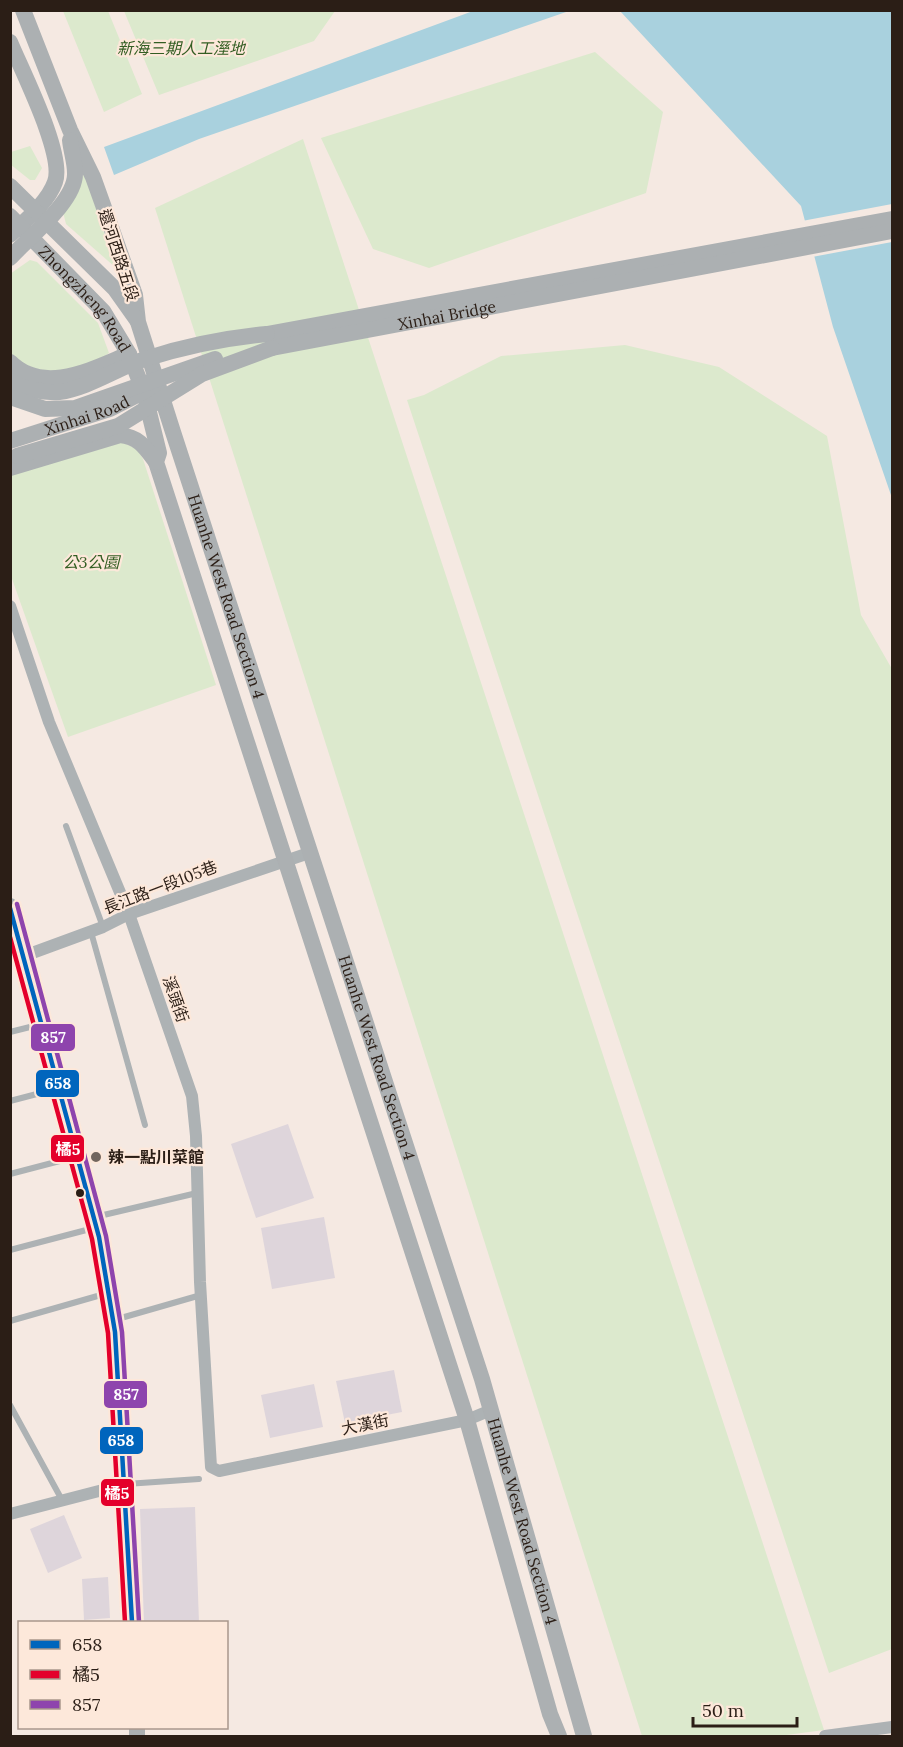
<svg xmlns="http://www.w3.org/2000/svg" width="903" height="1747" font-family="Lora,'Noto Sans TC',serif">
<rect width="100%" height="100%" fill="#f5e9e2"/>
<!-- green -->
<g fill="#dce9cd">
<path d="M63,11h45l34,83 -38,18z"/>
<path d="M124,11h211l-21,30 -155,54z"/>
<path d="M595,52l68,60 -17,81 -217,75 -56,-19 -52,-111z"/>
<path d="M303,139l521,1591 -45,6h-137l-487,-1528z"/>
<path d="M30,146l12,22 -7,12h-5l-20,-16 1,-12z"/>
<path d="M83,175l3,2 29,90 -49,-43 -3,-12z"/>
<path d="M30,260l7,2 61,61 11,30 -14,10 -48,10 -36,-14 -1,-85z"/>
<path d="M625,345l94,22 108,69 34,179 31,54v980l-63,24 -422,-1273 17,-5 77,-39z"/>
<path d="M117,440l20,9 6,10 73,226 -148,52 -57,-161v-103z"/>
</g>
<!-- water -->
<g fill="#a9d1de">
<path d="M473,11h96l-370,128 -85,36 -10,-28z"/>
<path d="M620,11h272v487l-59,-171 -32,-121z"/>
</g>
<!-- pier -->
<path fill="#f5e9e2" d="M892,204v38l-80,15 -10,-36z"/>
<!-- building -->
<g fill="#ded5db">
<path d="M288,1124l26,74 -58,20 -25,-74z"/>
<path d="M324,1217l11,61 -63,11 -11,-61z"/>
<path d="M394,1370l8,42 -57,11 -9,-42z"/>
<path d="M314,1384l9,43 -53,11 -9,-43z"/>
<path d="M195,1507l4,116h-55l-4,-114z"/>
<path d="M64,1515l18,43 -34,15 -18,-44z"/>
<path d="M108,1577l2,41 -26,2 -2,-41z"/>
</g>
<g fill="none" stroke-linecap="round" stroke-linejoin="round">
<!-- lane -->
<g stroke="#adb2b4" stroke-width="6">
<path d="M66,826l37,101"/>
<path d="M91,932l54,193"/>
<path d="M10,1032l32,-8"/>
<path d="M10,1101l46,-12"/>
<path d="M10,1174l65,-17"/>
<path d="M95,1217l102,-24"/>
<path d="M10,1250l84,-22"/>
<path d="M114,1320l87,-25"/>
<path d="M10,1321l98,-28"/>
<path d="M10,1405l52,95"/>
<path d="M126,1484l73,-5"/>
</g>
<!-- street -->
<g stroke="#adb2b4" stroke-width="12">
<path d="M10,606l39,116 80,192 63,182 4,40 4,146 11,185 8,4 248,-51 24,-10"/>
<path d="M24,956l79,-29 26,-13 180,-61"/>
<path d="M10,1514l116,-30"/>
<path d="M825,1736l67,-9"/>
</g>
<!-- secondary -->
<g stroke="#acb0b2" stroke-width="16">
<path id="s1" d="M23,10l47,120 23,47 19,53 23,65 3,27 35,110 309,947 102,357"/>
<path d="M10,42c12,29 55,113 45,140 -7,20 -29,38 -45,53"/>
<path d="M10,186l105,103 22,31"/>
<path id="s2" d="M10,216l93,95 26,43 15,38 15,61 -3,9 311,958 83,294 9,22"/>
<path d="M10,258c19,-21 66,-57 65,-85 0,-11 -4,-22 -5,-33"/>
<path d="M267,334l625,-115"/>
<path id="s3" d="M272,348l620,-117"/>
<path d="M10,362c34,34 84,6 119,-8"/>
<path id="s4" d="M10,441l100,-32 43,-22"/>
<path d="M10,468l110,-33c19,2 25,12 36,27"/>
<path d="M10,906l89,331 16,95 17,290"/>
<path d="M137,1728v8"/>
</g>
<!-- secondary-bridge -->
<g stroke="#acb0b2" stroke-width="16">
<path d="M10,381c14,8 33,12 49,11 30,-4 58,-24 86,-33 40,-13 80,-21 122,-25"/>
<path d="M10,397l35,12 30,-1 140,-49"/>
<path d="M17,456l101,-30 84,-52 70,-26"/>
</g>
<defs>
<path id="bus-1" d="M10,908l89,329 16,95 17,290"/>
<path id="bus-2" d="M10,937l82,302 16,94 17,289"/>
<path id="bus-3" d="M17,904l89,332 16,96 17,290"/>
</defs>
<!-- bus-1 casing -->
<use href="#bus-1" stroke="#fde8da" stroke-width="9"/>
<!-- bus-2 casing -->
<use href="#bus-2" stroke="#fde8da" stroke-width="9"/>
<!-- bus-3 casing -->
<use href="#bus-3" stroke="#fde8da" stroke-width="9"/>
<!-- bus-1 -->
<use href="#bus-1" stroke="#0065bd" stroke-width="4.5"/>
<!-- bus-2 -->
<use href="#bus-2" stroke="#e4002b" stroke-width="4.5"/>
<!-- bus-3 -->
<use href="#bus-3" stroke="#8e44ad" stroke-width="4.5"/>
</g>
<!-- markers -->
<circle fill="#72655d" stroke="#fde8da" stroke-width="2" cx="96" cy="1157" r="6"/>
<circle fill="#2b1e16" stroke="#fde8da" stroke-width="2" cx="80" cy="1193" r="5"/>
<g text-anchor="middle" stroke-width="4.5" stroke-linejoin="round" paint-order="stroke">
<!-- park labels -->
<g font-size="16" font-style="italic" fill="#335e23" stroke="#fde8da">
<text x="181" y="54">新海三期人工溼地</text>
<text x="91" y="568">公3公園</text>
</g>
<!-- street labels -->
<g font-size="16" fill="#2b1e16" stroke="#fde8da">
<text transform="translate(119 255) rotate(72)" y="6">還河西路五段</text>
<text dy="6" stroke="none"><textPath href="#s2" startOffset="112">Zhongzheng Road</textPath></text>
<text dy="6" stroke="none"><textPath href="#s3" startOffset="178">Xinhai Bridge</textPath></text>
<text dy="6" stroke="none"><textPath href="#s4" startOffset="81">Xinhai Road</textPath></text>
<text dy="6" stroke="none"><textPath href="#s1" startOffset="622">Huanhe West Road Section 4</textPath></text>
<text transform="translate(160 887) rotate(-21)" y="6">長江路一段105巷</text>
<text transform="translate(176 999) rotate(71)" y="6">溪頭街</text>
<text dy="6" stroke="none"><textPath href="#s1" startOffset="1107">Huanhe West Road Section 4</textPath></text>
<text transform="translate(365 1424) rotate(-11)" y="6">大漢街</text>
<text dy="6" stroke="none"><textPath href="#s1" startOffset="1593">Huanhe West Road Section 4</textPath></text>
</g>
<!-- poi labels -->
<g font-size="16" font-weight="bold" fill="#2b1e16" stroke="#fde8da" text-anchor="start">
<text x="108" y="1163">辣一點川菜館</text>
</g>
</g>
<g stroke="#fde8da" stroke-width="2">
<rect x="30" y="1023" width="46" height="29" rx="6" fill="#8e44ad"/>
<rect x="35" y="1069" width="45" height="29" rx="6" fill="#0065bd"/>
<rect x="50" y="1134" width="35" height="29" rx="6" fill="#e4002b"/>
<rect x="103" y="1380" width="45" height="29" rx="6" fill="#8e44ad"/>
<rect x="99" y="1426" width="45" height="29" rx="6" fill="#0065bd"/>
<rect x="100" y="1478" width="35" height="29" rx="6" fill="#e4002b"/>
</g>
<g font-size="16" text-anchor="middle" font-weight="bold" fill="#fff">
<text x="53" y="1043">857</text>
<text x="58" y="1089">658</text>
<text x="68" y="1155">橘5</text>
<text x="126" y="1400">857</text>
<text x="121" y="1446">658</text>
<text x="117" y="1499">橘5</text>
</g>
<!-- border -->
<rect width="903" height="1747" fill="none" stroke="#2b1e16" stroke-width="24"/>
<!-- legend -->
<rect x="18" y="1621" width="210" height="108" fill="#fde8da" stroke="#a9978c" stroke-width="1.5"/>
<rect x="30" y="1640" width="30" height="9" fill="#0065bd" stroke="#a9978c" stroke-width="1.5"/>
<text x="72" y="1651" font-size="18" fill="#2b1e16">658</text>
<rect x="30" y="1670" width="30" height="9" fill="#e4002b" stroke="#a9978c" stroke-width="1.5"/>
<text x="72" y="1681" font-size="18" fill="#2b1e16">橘5</text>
<rect x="30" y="1700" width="30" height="9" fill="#8e44ad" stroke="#a9978c" stroke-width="1.5"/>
<text x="72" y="1711" font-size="18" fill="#2b1e16">857</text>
<!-- scale -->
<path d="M693 1717v9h104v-9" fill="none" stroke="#2b1e16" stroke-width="3"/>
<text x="702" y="1717" font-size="18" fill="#2b1e16" stroke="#fde8da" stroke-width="4.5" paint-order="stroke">50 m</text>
</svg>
